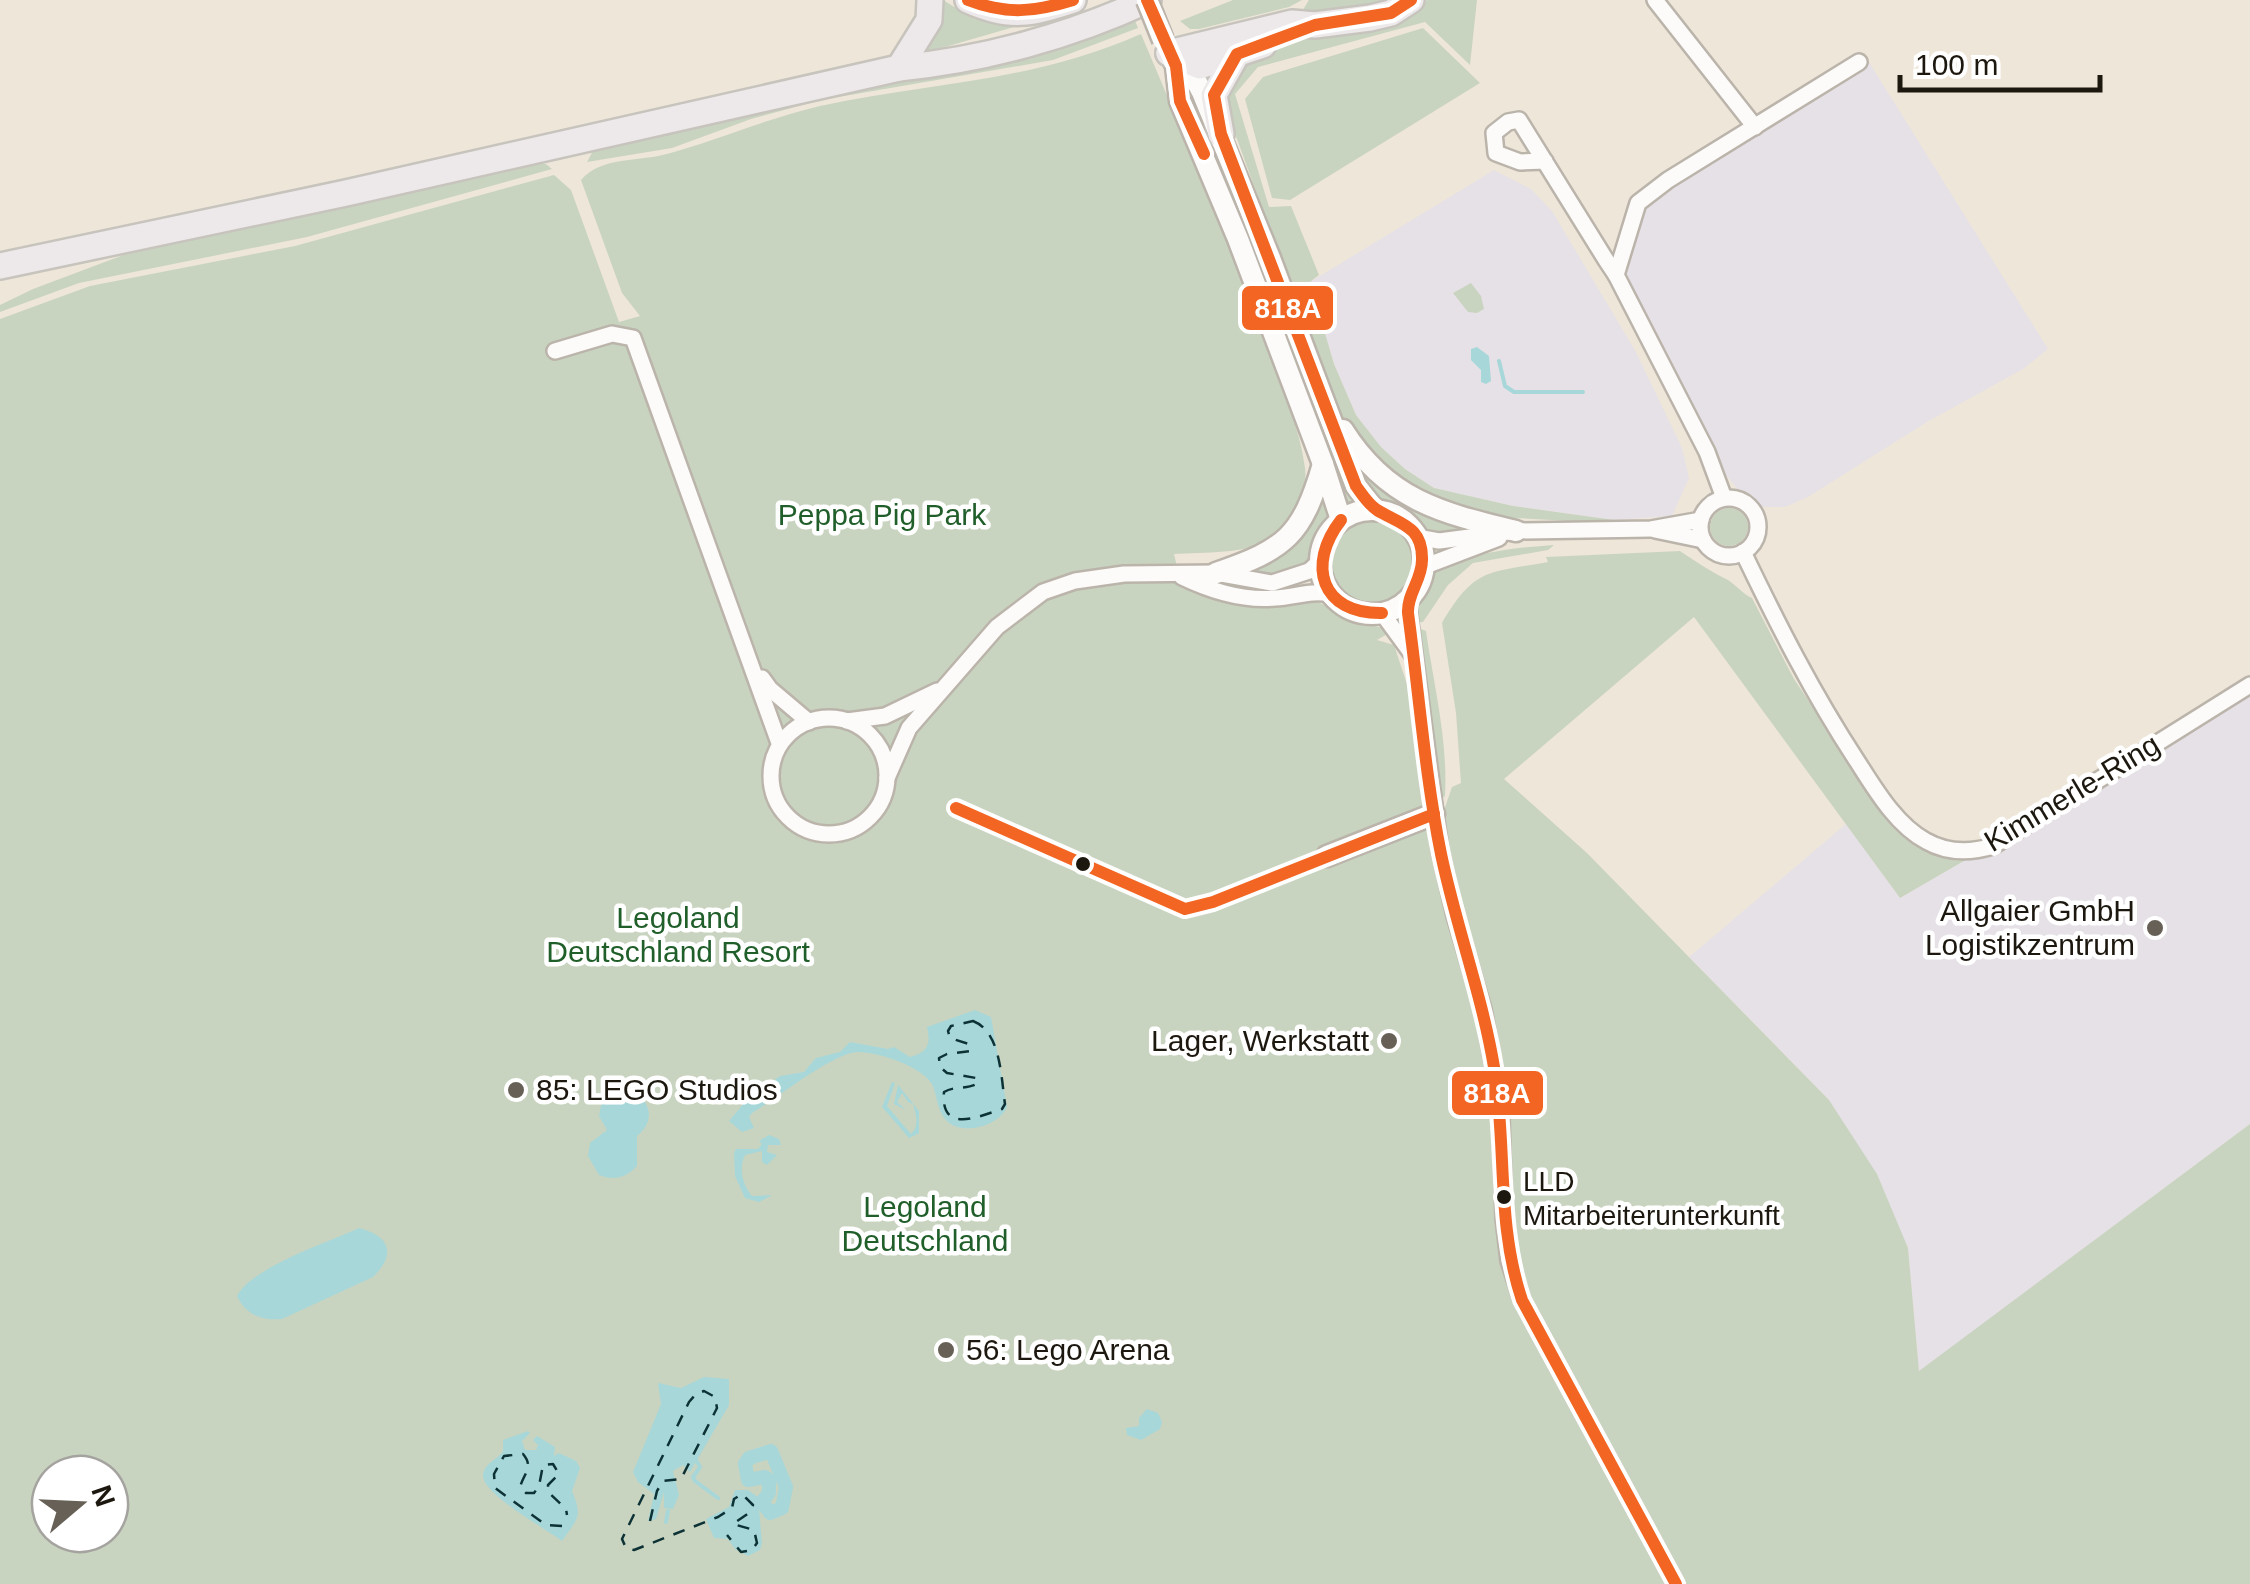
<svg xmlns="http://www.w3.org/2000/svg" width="2250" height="1584" font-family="Helvetica,sans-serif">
<rect width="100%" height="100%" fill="#eee6d9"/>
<!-- commercial -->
<g fill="#e6e1e7">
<path d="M1867,59l181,290 -25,20 -96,53 -119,75 -23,10h-22l-25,-17 -12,-15 -98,-186 -2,-19 21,-63 29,-23z"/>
<path d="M1494,170l37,19 21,22 84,141 46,96 7,30 -17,38 -58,4 -101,-14 -79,-18 -29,-19 -24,-22 -25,-32 -22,-51 -24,-82z"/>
<path d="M2250,694v430l-331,248 -11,-124 -79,-148 -140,-143 157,-133 54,74 69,-40 39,-12z"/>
</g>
<!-- green -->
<g fill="#c9d4c0" fill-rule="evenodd">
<path d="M936,0h7l31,19 40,8 -100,29z"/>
<path d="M1233,0h69l-13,7 -90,22h-9l-10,-8z"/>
<path d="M1309,0h86l-26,10 -68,3z"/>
<path d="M1427,0h50l-7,65 -45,-43 -167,45 -23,27 34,113 22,-1 28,69 -9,7 24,82 22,51 25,32 24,22 29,19 79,18 101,14 -26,2 -91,-5 -68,-16 -67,-51 -29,-45 -96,-266 -14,-33 17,-43 14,-9 77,-24 76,-13z"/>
<path d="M1134,18l4,10 -85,32 -232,40 -70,19 -79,29 -85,14 6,-11z"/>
<path d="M1423,28l57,55 -190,117 -18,-2 -27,-99 18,-22z"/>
<path d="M1141,34c44,105 90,209 128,317 13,38 31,77 36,117 2,16 -4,37 -13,51 -24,38 -78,32 -118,35l8,34c30,12 57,21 91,19 12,-1 26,-7 38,-6 15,1 28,15 42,20 13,5 25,2 36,12l-12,7 17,5 18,54 23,158 47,188 23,68 -19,-119 -39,-138 -6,-37 11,-32 9,-4 -5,-70 -14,-90c33,-56 46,-50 106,-61l-2,-5 134,-6c15,10 28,19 44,27 11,5 17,15 28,20l42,81 82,123 30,30 63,26 -69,40 -206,-281 -190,162 83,74 242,247 48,74 31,74 11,123 331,-247v460h-2250v-1265l90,-33 205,-40 259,-71 17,15 48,132 21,-6 -18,-23 -41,-113c21,-24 57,-18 86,-26 51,-14 101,-36 153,-48 114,-24 212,-24 321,-72zM50,1474h60v60h-60z"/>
<path d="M1188,79l174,423 -16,6 -163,-426z"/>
<path d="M538,164h8l6,5 -245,68 -228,46 -79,29v-7l33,-16 117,-44z"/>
<path d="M1471,283l10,13 3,13 -7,4 -9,-1 -15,-19z"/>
<path d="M1351,455l120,74 -5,5h-38c-8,-8 -16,-17 -24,-23 -33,-19 -42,-15 -53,-56z"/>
<path d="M1325,492l7,20 -28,55 -9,5 -43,6 -5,-8c49,-16 53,-37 78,-78z"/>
<circle cx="1729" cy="527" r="19"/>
<circle cx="1372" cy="562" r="43"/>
<path d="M1554,545l-6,5 -75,13 -25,22 -25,37 -9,1c-1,-18 16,-36 22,-53 38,-18 76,-22 118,-25z"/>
<path d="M1421,629l5,2c8,56 22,108 19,165l-6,4 -16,-134 -8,-35z"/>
</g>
<!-- water -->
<g fill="#a7d7d9">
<path d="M1477,347l12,9 2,25 -5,3 -5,-2v-12l-10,-10v-11z"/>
<path d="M975,1010l16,7 16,90c-7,18 -43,29 -59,15 -10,-8 -11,-25 -15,-36 -9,-19 -54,-34 -75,-34 -24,0 -82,47 -106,61l-3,4 5,11 -12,4 -13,-11 16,-19 35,-26 24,-4 12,-14 24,-6 10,-10 38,7 6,-2 16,10c18,-5 21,-13 17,-30z"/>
<path d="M892,1082l3,1 -8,23 24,28c9,-8 5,-19 2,-30l-5,-2 -6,-9 -5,9 9,8 -12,-6 4,-19 21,26v22l-10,5 -27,-31z"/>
<path d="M621,1089c26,3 39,29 16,47v30c-11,12 -23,15 -38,9l-11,-19 2,-13 17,-13 -8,-14 3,-16z"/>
<path d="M769,1135l10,4 2,6h-13l-1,7 10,3 -10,10 -5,-3v-11l-17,4c-7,14 -2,30 7,41l20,-1 -13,7 -14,-4 -10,-22 -1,-23 2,-4h22l4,-5 -3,-3z"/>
<path d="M359,1228c32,8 37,27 14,49l-91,42c-20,2 -36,-4 -45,-23 15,-29 92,-54 122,-68z"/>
<path d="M704,1377l25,2v26l-39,67 -7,-7 -10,6 6,24 -6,14 -9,-1v-16l-8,27 -8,2 6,-27 -16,-12 -5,-10 28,-68 -3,-21 23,5z"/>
<path d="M1147,1409l11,4 4,9 -2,7 -19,11 -14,-5 -1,-7 13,-2v-8z"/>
<path d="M528,1431l2,2 -8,8 3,9h11l2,-5 -5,-5 4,-4 18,11 -1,9 5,-3 17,8 4,7 -8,23c11,26 6,27 -10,50 -16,-12 -80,-47 -79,-66 1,-11 14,-16 20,-23v-12z"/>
<path d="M735,1490h13l10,7 4,46 -2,7 -12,6 -13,-7 -7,-10 -14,-1 -8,-19 23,-12z"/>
</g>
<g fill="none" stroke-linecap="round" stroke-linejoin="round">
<!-- stream -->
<g stroke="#a7d7d9" stroke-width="4">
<path d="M1499,361l6,25 9,6h69"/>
<path d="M696,1460l4,7 -7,10 2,4 23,17"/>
<path d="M666,1522l2,-11"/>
</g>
<!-- canal -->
<path stroke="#a7d7d9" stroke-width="14" d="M771,1451l15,36 -4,21 -12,5 -8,-11 7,-9v-13l-4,-3 -17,3 -3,-16 4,-6z"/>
<!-- ferry -->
<g stroke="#0d3235" stroke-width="2.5" stroke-dasharray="12 10" stroke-linecap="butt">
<path d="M973,1021c28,11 28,56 32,83l-3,5c-22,7 -62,26 -58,-17 12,-7 24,-2 34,-9l-2,-5 -29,-5 -7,-6 -1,-9 8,-4 23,-3 -1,-7 -19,-6 -2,-7 3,-5z"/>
<path d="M650,1521l7,-30 6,-10 18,-2 36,-71 -2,-11 -11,-6 -8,3 -7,8 -67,137 4,9 8,2 84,-33 14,-9 2,-9 8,-5 11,11 -4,8 -16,11 21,6 3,13 -5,7 -11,2 -14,-17"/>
<path d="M562,1526l-16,-1 -51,-37 -1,-14 10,-18 19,-2c11,13 1,19 -3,33l6,6h8l5,-7 4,-21 10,-1 6,10 -11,11v7l18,17 1,6"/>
</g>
<defs>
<g id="minor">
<path d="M1655,0l100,127"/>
<path d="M1545,161l-25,1 -24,-9 -2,-20 14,-11 11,-2 87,140 10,15"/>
<path d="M555,351l57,-17 21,4 146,405"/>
<circle cx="1729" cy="527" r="29"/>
<path d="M1724,498l-17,-46 -91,-177 22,-72 30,-23 191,-118"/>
<path d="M1655,530l48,10"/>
<path d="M1417,537l22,4 77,-10 135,-2 50,-9"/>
<path d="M1743,552c35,73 70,142 114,209 18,28 39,64 69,80 21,12 44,12 67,5l257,-161"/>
<path d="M1423,567l76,-29"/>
<path d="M1182,577c29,14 60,24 93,21 20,-1 36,-8 55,-4"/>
<path d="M1407,600l33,250 15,66 28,93 11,59 7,50 3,101 5,42 13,39 154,284"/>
<path d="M1382,613l30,41"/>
<path d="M762,678l8,11 39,33"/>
<circle cx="829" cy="776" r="58"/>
<path d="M847,721l38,-5 52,-25"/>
<path d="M887,778l22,-50 88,-101 46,-35 32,-11 49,-7 92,-1 56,10 37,-12 10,-9"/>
</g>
<g id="tertiary">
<path d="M1173,60l22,19 7,13 68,166 86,228 19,24"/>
<path d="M1176,66l4,35 58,138 85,225 18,56"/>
<path d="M1343,430c44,70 98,83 173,101"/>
<circle cx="1372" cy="562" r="52"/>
<path d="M1216,573c70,-24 86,-37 107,-109"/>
<path d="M1327,856l107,-42"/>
</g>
<g id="primary">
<path d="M968,0c42,19 62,14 105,0"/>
<path d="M1169,53l123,-30 23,2 55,-7 21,-5 20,-13"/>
<path d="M1169,53l31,13 63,-21"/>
<path d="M899,68l30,-48 1,-20"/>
<path d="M1221,134l-7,-39 23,-41"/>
<path d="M0,266l346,-73 553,-125c84,-8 172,-32 249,-68"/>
</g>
</defs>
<!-- minor casing -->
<use href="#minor" stroke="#bbb4ab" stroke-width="20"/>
<!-- tertiary casing -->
<use href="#tertiary" stroke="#bbb4ab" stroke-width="25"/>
<!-- primary casing -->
<use href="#primary" stroke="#c7c4bd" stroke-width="30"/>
<!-- minor -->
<use href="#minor" stroke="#fcfbf9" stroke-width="15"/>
<!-- tertiary -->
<use href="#tertiary" stroke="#fcfbf9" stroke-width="20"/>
<!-- primary -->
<use href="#primary" stroke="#ede9eb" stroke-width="25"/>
<defs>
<path id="tertiary-bridge" d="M1147,0l16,40"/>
</defs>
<!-- tertiary-bridge casing -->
<use href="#tertiary-bridge" stroke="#bbb4ab" stroke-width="25" stroke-linecap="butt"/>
<!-- tertiary-bridge -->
<use href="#tertiary-bridge" stroke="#fcfbf9" stroke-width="20"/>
<defs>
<g id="bus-1">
<path d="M968,0c38,15 67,12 105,0"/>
<path d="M1147,0l29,66 4,35 24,53"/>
<path d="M1411,0l-20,13 -76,12 -78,29 -23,41 7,39 135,352c6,8 12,18 21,24 23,14 46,16 45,50 0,20 -15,34 -14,53 11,80 17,162 33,241 15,72 41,141 53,213 13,79 2,156 28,233l154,284"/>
<path d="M1341,520c-35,45 -20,94 41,93"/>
<path d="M956,808l229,101 28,-7 221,-88"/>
</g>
</defs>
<!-- bus-1 casing -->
<use href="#bus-1" stroke="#fff" stroke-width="20"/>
<!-- bus-1 -->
<use href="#bus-1" stroke="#f26522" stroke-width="12"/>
</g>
<!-- markers -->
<g fill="#1d180f" stroke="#fff" stroke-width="4">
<circle cx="1083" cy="864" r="9"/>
<circle cx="1504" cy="1197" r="9"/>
</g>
<g fill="#666056" stroke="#fff" stroke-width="4">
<circle cx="2155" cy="928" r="10"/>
<circle cx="1389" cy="1041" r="10"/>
<circle cx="516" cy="1090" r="10"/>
<circle cx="946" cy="1350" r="10"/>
</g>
<g text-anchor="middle" stroke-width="9" stroke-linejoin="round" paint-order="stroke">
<!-- bus labels -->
<g font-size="28" fill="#1d180f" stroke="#fff" text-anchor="start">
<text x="1523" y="1191">LLD<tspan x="1523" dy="34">Mitarbeiterunterkunft</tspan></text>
</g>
<!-- park labels -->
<g font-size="30" fill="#205e2a" stroke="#fff">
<text x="882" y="525">Peppa Pig Park</text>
<text x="678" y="928">Legoland<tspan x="678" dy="34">Deutschland Resort</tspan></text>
<text x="925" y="1217">Legoland<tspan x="925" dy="34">Deutschland</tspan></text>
</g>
<!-- street labels -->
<g font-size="30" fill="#1d180f" stroke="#fff">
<text transform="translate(2072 793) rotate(-31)" y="10">Kimmerle-Ring</text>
</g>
<!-- poi labels -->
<g font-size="30" fill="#1d180f" stroke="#fff" text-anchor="end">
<text x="2135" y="921">Allgaier GmbH<tspan x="2135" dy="34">Logistikzentrum</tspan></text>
<text x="1369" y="1051">Lager, Werkstatt</text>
<text x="536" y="1100" text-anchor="start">85: LEGO Studios</text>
<text x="966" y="1360" text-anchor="start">56: Lego Arena</text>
</g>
</g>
<g stroke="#fff" stroke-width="4">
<rect x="1240" y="284" width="95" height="48" rx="10" fill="#f26522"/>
<rect x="1450" y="1069" width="95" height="48" rx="10" fill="#f26522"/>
</g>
<g font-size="28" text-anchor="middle" font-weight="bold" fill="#fff">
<text x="1288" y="318">818A</text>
<text x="1497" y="1103">818A</text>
</g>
<!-- north arrow -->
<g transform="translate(80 1504) rotate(71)"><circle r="48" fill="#ffffff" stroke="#a5a39f" stroke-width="2.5"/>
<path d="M0-8L18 38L0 25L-18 38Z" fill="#666056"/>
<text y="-15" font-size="28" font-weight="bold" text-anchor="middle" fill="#1d180f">N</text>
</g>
<!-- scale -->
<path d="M1900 75v15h200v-15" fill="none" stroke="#1d180f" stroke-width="5"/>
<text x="1915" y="75" font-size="30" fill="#1d180f" stroke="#ffffff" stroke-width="8" paint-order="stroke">100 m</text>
</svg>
